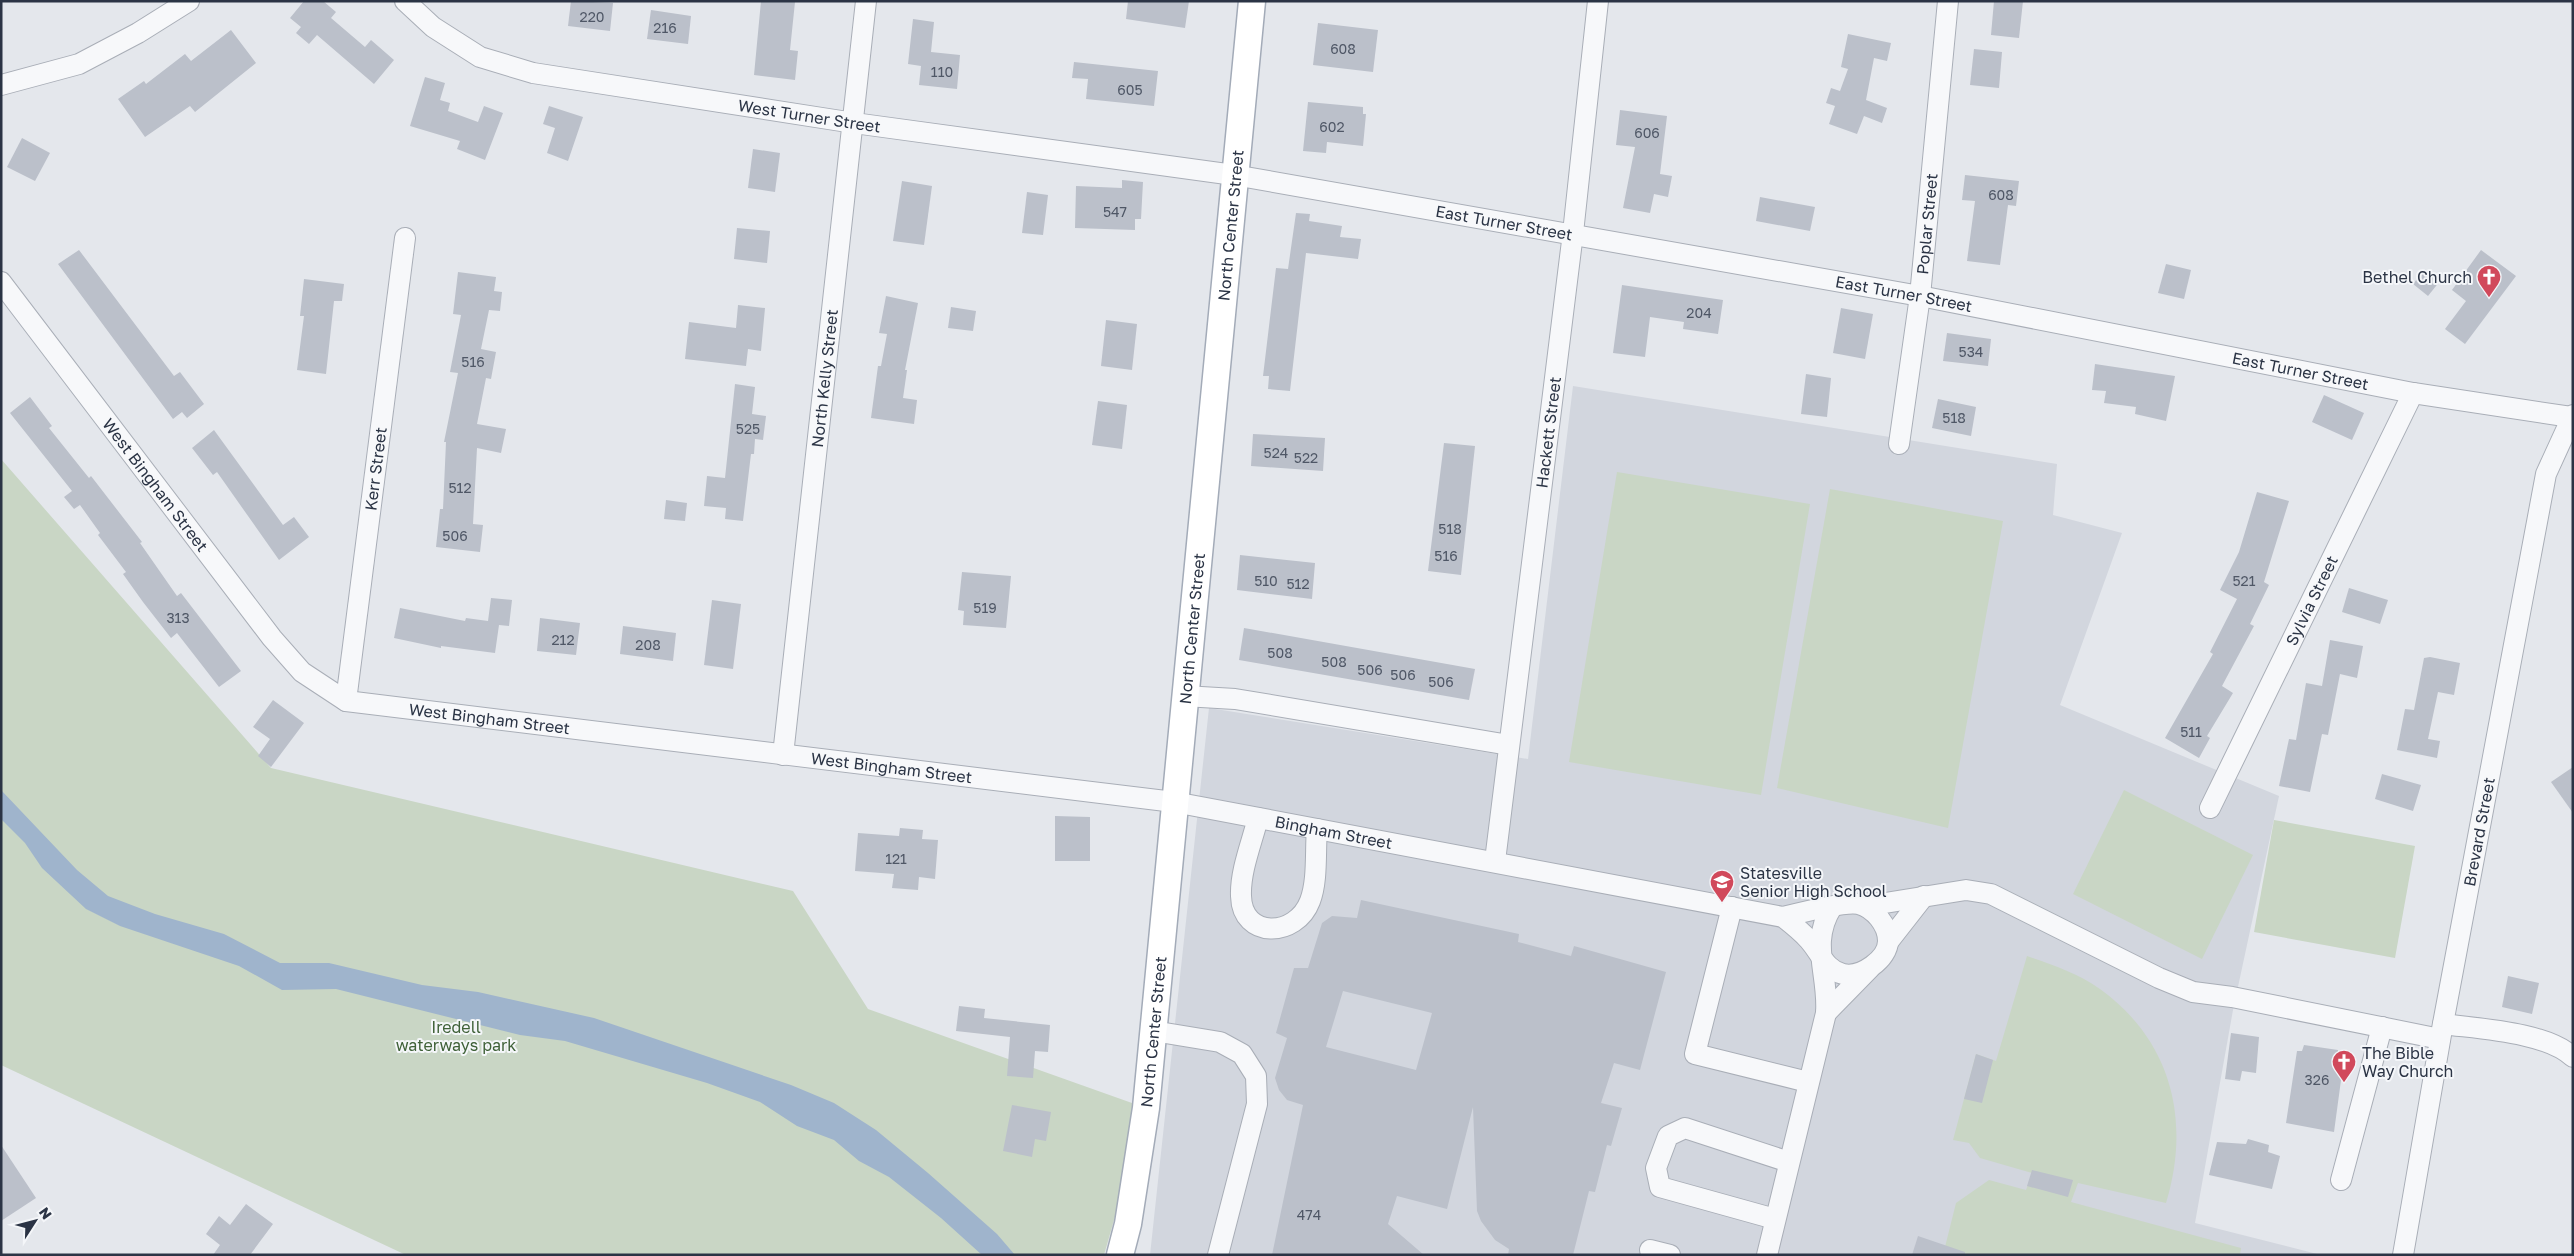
<svg xmlns="http://www.w3.org/2000/svg" width="2574" height="1256" font-family="'Golos Text',sans-serif">
<rect width="100%" height="100%" fill="#e4e7ec"/>
<!-- built -->
<path fill="#d2d6de" d="M1573,386l484,78 -4,51 69,18 -62,172 219,91 -46,214 -38,213 126,32h-1171l59,-547 319,51z"/>
<!-- green -->
<g fill="#c9d6c5">
<path d="M1,459l270,309 522,123 75,118 278,99 -42,147h-698l-405,-190z"/>
<path d="M1617,472l193,32 -49,291 -192,-33z"/>
<path d="M1830,489l173,32 -55,307 -171,-40z"/>
<path d="M2124,790l129,65 -51,104 -129,-65z"/>
<path d="M2274,820l141,26 -20,112 -141,-26z"/>
<path d="M2027,956c25,9 51,17 73,33 72,52 91,132 66,214l-88,-20 -7,19 170,46 -1,7h-297l13,-52 33,-23 37,10 6,-17 -52,-15 -11,-15 -16,-3 23,-86 20,7z"/>
</g>
<!-- water -->
<path fill="#9fb4cc" d="M1,790l76,80 31,26 47,18 69,20 56,29h49l93,22 56,7 116,26 197,67 43,18 42,27 52,43 69,61 18,21h-33l-41,-37 -52,-41 -30,-16 -25,-21 -37,-14 -37,-24 -53,-19 -142,-42 -45,-6 -184,-46 -54,1 -43,-24 -119,-40 -34,-17 -44,-41 -17,-25 -24,-24z"/>
<!-- building -->
<g fill="#bbc0ca" fill-rule="evenodd">
<path d="M304,1h19l13,11 -5,6 34,29 6,-7 23,20 -20,24 -57,-49 -8,9 -13,-11 5,-6 -11,-9z"/>
<path d="M571,1l42,2 -3,28 -42,-5z"/>
<path d="M761,1l34,1 -5,48 8,1 -3,29 -41,-5z"/>
<path d="M1128,1h61l-4,27 -59,-9z"/>
<path d="M1994,1h29l-4,37 -28,-3z"/>
<path d="M651,10l40,6 -3,28 -41,-5z"/>
<path d="M913,19l21,3 -3,30 29,3 -3,34 -38,-4 2,-19 -13,-2z"/>
<path d="M1318,23l60,7 -5,42 -60,-7z"/>
<path d="M231,30l25,33 -61,49 -5,-6 -45,31 -27,-38 26,-18 2,3 39,-30 6,7z"/>
<path d="M1848,34l43,9 -4,18 -13,-3 -8,42 21,8 -5,15 -18,-7 -7,18 -28,-10 6,-18 -9,-3 5,-15 9,3 8,-22 -7,-2z"/>
<path d="M1974,49l28,3 -3,36 -29,-3z"/>
<path d="M1074,62l84,9 -4,35 -68,-7 2,-20 -16,-1z"/>
<path d="M425,77l20,6 -5,17 10,3 -2,8 30,11 6,-16 19,7 -18,47 -28,-11 3,-8 -50,-15z"/>
<path d="M1308,102l55,5v7h3l-3,32 -36,-4 -1,11 -23,-2z"/>
<path d="M549,106l34,11 -15,44 -21,-8 8,-25 -12,-4z"/>
<path d="M1620,110l47,6 -7,58 12,2 -4,21 -14,-3 -4,19 -27,-5 12,-61 -19,-2z"/>
<path d="M22,138l28,15 -15,28 -28,-14z"/>
<path d="M753,149l27,4 -5,39 -27,-4z"/>
<path d="M1965,175l54,6 -3,25 -8,-1 -8,60 -33,-4 8,-60 -13,-1z"/>
<path d="M1122,180l21,2 -2,37h-6v11l-60,-2 1,-42 46,2z"/>
<path d="M902,181l30,5 -8,59 -31,-4z"/>
<path d="M1027,192l21,3 -5,40 -21,-2z"/>
<path d="M1760,197l55,10 -5,24 -54,-10z"/>
<path d="M1296,213l14,1 -1,7 33,5 -2,11 21,2 -3,20 -52,-6 -16,138 -22,-2 1,-13h-6l13,-108 12,1z"/>
<path d="M737,228l33,3 -3,32 -33,-4z"/>
<path d="M79,250l95,126 6,-4 24,32 -17,14 -5,-6 -9,7 -115,-155z"/>
<path d="M2481,250l35,26 -51,68 -20,-15 21,-28 -14,-11z"/>
<path d="M2166,264l25,6 -7,29 -26,-6z"/>
<path d="M2425,269l15,12 -12,15 -15,-12z"/>
<path d="M458,272l38,5 -2,14 8,1 -2,19 -11,-1 -8,39 15,3 -5,27 -5,-1 -9,46 29,5 -5,24 -24,-5 -4,76 10,1 -3,27 -44,-5 4,-38h3l3,-67h-2l14,-69 -8,-1 11,-57 -8,-1z"/>
<path d="M304,279l40,5 -2,17h-8l-8,73 -29,-4 7,-54h-4z"/>
<path d="M1622,285l101,15 -5,34 -35,-5 1,-7 -34,-5 -5,40 -32,-4z"/>
<path d="M886,296l32,7 -13,67h2l-4,28 14,2 -3,24 -43,-6 7,-52h3l6,-32 -8,-1z"/>
<path d="M738,305l27,3 -4,43 -13,-2 -2,17 -61,-7 4,-37 47,6z"/>
<path d="M951,307l25,4 -3,20 -25,-3z"/>
<path d="M1841,308l32,6 -8,45 -32,-6z"/>
<path d="M1106,320l31,4 -5,46 -31,-4z"/>
<path d="M1947,333l44,6 -3,27 -45,-5z"/>
<path d="M2095,364l80,12 -9,45 -31,-7 1,-7 -32,-4 2,-12 -14,-1z"/>
<path d="M1806,374l25,4 -4,39 -26,-3z"/>
<path d="M735,384l20,3 -3,27 14,2 -3,24 -8,-1 -1,15h-3l-8,67 -18,-2 1,-11 -22,-2 3,-30 18,2z"/>
<path d="M2324,395l40,18 -12,27 -40,-18z"/>
<path d="M30,397l22,29 -3,2 40,50 2,-2 51,66 -2,1 37,53 4,-3 60,78 -22,16 -42,-54 -6,5 -28,-36 -20,-28 3,-2 -28,-37 2,-2 -20,-28 -6,4 -10,-12 8,-6 -62,-78z"/>
<path d="M1938,399l38,8 -5,29 -39,-8z"/>
<path d="M1098,401l29,4 -5,44 -30,-4z"/>
<path d="M214,430l69,95 11,-8 15,20 -30,23 -62,-88 -4,3 -21,-27z"/>
<path d="M1253,434l72,4 -2,33 -72,-5z"/>
<path d="M1444,443l31,3 -14,129 -33,-4z"/>
<path d="M2257,492l32,9 -25,81 5,3 -19,39 4,2 -32,60 11,7 -26,43 3,2 -11,20 -34,-20 48,-84 -3,-2 27,-53 -17,-9 19,-38z"/>
<path d="M666,500l21,3 -2,18 -21,-2z"/>
<path d="M1240,555l75,8 -3,36 -75,-9z"/>
<path d="M962,572l49,4 -5,52 -43,-3 1,-14 -6,-1z"/>
<path d="M2349,588l39,12 -8,24 -38,-12z"/>
<path d="M491,598l21,2 -3,26 -10,-1 -4,28 -54,-7v2l-47,-10 6,-30 65,13 1,-3 22,3z"/>
<path d="M712,600l29,4 -8,65 -29,-4z"/>
<path d="M540,618l40,5 -4,32 -39,-4z"/>
<path d="M623,626l53,7 -3,28 -53,-7z"/>
<path d="M1244,628l231,41 -6,31 -230,-40z"/>
<path d="M2330,640l33,6 -6,32 -17,-4 -12,61 -6,-1 -12,58 -31,-6 10,-47 7,1 10,-57 16,3z"/>
<path d="M2430,657l30,6 -6,32 -16,-3 -10,47 12,2 -3,17 -40,-8 8,-41 9,1 10,-52z"/>
<path d="M273,700l31,23 -33,44 -13,-11 12,-17 -17,-12z"/>
<path d="M2573,767v46l-22,-31z"/>
<path d="M2382,774l39,11 -8,26 -38,-12z"/>
<path d="M1055,816l35,1v44h-35z"/>
<path d="M900,828l23,2 -1,9 16,1 -3,39 -16,-2 -1,13 -26,-2 2,-14 -39,-3 3,-38 41,3z"/>
<path d="M1361,900l158,34 -1,8 53,14 3,-10 92,26 -26,98 -26,-7 -13,40 21,5 -11,38 -4,-1 -12,47 -6,-1 -16,64h-65l1,-6 -14,-9 -14,-19 -4,-10 -4,-104 -26,102 -50,-13 -9,28 36,31h-152l31,-150 -16,-5 -8,-10 -4,-12 12,-40 -11,-5 18,-65h14l14,-45 10,-7 25,2zM1343,991l89,22 -16,57 -90,-23z"/>
<path d="M2508,976l31,7 -7,31 -30,-7z"/>
<path d="M959,1006l26,3 -1,9 66,7 -2,27 -13,-1 -2,27 -26,-2 3,-39 -54,-6z"/>
<path d="M2231,1033l28,4 -3,36 -14,-2 -2,10 -15,-2z"/>
<path d="M2304,1045l34,5v7l6,1 -10,74 -48,-9 11,-72h5z"/>
<path d="M1976,1054l17,6 -11,43 -18,-4z"/>
<path d="M1012,1105l39,7 -5,29 -11,-2 -3,18 -29,-6z"/>
<path d="M2248,1139l21,6 -1,7 12,4 -8,33 -63,-14 8,-33 29,2z"/>
<path d="M1,1145l35,53 -35,23z"/>
<path d="M2032,1170l41,10 -5,17 -41,-11z"/>
<path d="M246,1204l27,20 -23,31h-37l7,-10 -14,-11 13,-18 11,9z"/>
<path d="M1918,1236l47,16v3h-53z"/>
</g>
<g fill="none" stroke-linecap="round" stroke-linejoin="round">
<defs>
<g id="minor">
<path id="s1" d="M405,1l28,26 47,30 53,16 321,50 380,52 686,121 493,97 158,24"/>
<path d="M1,85l78,-21 59,-31 51,-32"/>
<path id="s2" d="M1,282l271,356 30,34 44,29 828,101 609,115c9,7 18,14 26,23 11,12 16,30 34,34 18,4 45,-15 45,-33 0,-16 -14,-33 -29,-37 -14,-3 -60,9 -76,13"/>
<path id="s3" d="M1899,444l21,-148 28,-295"/>
<path d="M1184,696l51,3 274,46"/>
<path id="s4" d="M346,701l59,-463"/>
<path id="s5" d="M783,755l83,-754"/>
<path id="s6" d="M2210,808l203,-415"/>
<path d="M1258,818c-6,24 -18,53 -17,78 1,43 55,42 69,5 8,-21 5,-50 7,-72"/>
<path id="s7" d="M1495,861l78,-628 25,-232"/>
<path d="M1860,904l25,-1 81,-13 25,4 168,84 34,14 39,5 208,42"/>
<path d="M1732,907l-37,147 113,28"/>
<path d="M1888,942l36,-46"/>
<path d="M1826,1013l44,-45"/>
<path d="M2443,1024c37,5 103,8 130,33"/>
<path d="M1153,1031l67,11 22,12 14,22 1,28 -39,151"/>
<path d="M2341,1180l41,-153"/>
<path d="M1775,1219l-115,-32 -4,-19 12,-32 17,-8 104,34"/>
<path d="M1650,1250l20,5"/>
<path d="M1767,1255l59,-242c3,-39 -17,-70 6,-106"/>
<path id="s8" d="M2403,1255l39,-226 104,-555 27,-59"/>
</g>
<g id="major">
<path id="s9" d="M1120,1255l8,-31 18,-116 106,-1107"/>
</g>
</defs>
<!-- minor casing -->
<use href="#minor" stroke="#a9aeb7" stroke-width="22"/>
<!-- major casing -->
<use href="#major" stroke="#a3abb8" stroke-width="29"/>
<!-- minor -->
<use href="#minor" stroke="#f7f8fa" stroke-width="20"/>
<!-- major -->
<use href="#major" stroke="#fff" stroke-width="26"/>
</g>
<!-- icons -->
<defs>
<symbol id="church-pin" viewBox="-11 -11 22 30"><path d="M0 17L-7.5 6A9.5 9.5 0 1 1 7.5 6Z" fill="#d1495b" stroke="#f4f6f9"/><path d="M-1.2-6h2.4v3.5h3.3v2.4h-3.3V6h-2.4V-.1h-3.3v-2.4h3.3Z" fill="#fff"/></symbol>
<symbol id="school-pin" viewBox="-11 -11 22 30"><path d="M0 17L-7.5 6A9.5 9.5 0 1 1 7.5 6Z" fill="#d1495b" stroke="#f4f6f9"/><path d="M0-5L7-2L0 1L-7-2ZM-4 1L0 2.5L4 1V4Q0 6-4 4Z" fill="#fff"/></symbol>
</defs>
<g fill-rule="evenodd">
<use href="#church-pin" x="2475" y="263" width="28" height="38"/>
<use href="#school-pin" x="1708" y="868" width="28" height="38"/>
<use href="#church-pin" x="2330" y="1048" width="28" height="38"/>
</g>
<g text-anchor="middle" stroke-width="4" stroke-linejoin="round" paint-order="stroke">
<!-- number labels -->
<g font-size="14" fill="#4f5766">
<text x="592" y="22">220</text>
<text x="665" y="33">216</text>
<text x="1343" y="54">608</text>
<text x="942" y="77">110</text>
<text x="1130" y="95">605</text>
<text x="1332" y="132">602</text>
<text x="1647" y="138">606</text>
<text x="2001" y="200">608</text>
<text x="1115" y="217">547</text>
<text x="1699" y="318">204</text>
<text x="1971" y="357">534</text>
<text x="473" y="367">516</text>
<text x="1954" y="423">518</text>
<text x="748" y="434">525</text>
<text x="1276" y="458">524</text>
<text x="1306" y="463">522</text>
<text x="460" y="493">512</text>
<text x="1450" y="534">518</text>
<text x="455" y="541">506</text>
<text x="1446" y="561">516</text>
<text x="1266" y="586">510</text>
<text x="2244" y="586">521</text>
<text x="1298" y="589">512</text>
<text x="985" y="613">519</text>
<text x="178" y="623">313</text>
<text x="563" y="645">212</text>
<text x="648" y="650">208</text>
<text x="1280" y="658">508</text>
<text x="1334" y="667">508</text>
<text x="1370" y="675">506</text>
<text x="1403" y="680">506</text>
<text x="1441" y="687">506</text>
<text x="2191" y="737">511</text>
<text x="896" y="864">121</text>
<text x="2317" y="1085">326</text>
<text x="1309" y="1220">474</text>
</g>
<!-- street labels -->
<g font-size="16" fill="#2b3445" stroke="#f4f6f9">
<text dy="6" stroke="none"><textPath href="#s1" startOffset="429">West Turner Street</textPath></text>
<text dy="6" stroke="none"><textPath href="#s1" startOffset="1132">East Turner Street</textPath></text>
<text dy="6" stroke="none"><textPath href="#s3" startOffset="222">Poplar Street</textPath></text>
<text dy="6" stroke="none"><textPath href="#s9" startOffset="1036">North Center Street</textPath></text>
<text dy="6" stroke="none"><textPath href="#s1" startOffset="1538">East Turner Street</textPath></text>
<text dy="6" stroke="none"><textPath href="#s1" startOffset="1942">East Turner Street</textPath></text>
<text dy="6" stroke="none"><textPath href="#s5" startOffset="379">North Kelly Street</textPath></text>
<text dy="6" stroke="none"><textPath href="#s7" startOffset="432">Hackett Street</textPath></text>
<text dy="6" stroke="none"><textPath href="#s4" startOffset="234">Kerr Street</textPath></text>
<text dy="6" stroke="none"><textPath href="#s2" startOffset="255">West Bingham Street</textPath></text>
<text dy="6" stroke="none"><textPath href="#s6" startOffset="231">Sylvia Street</textPath></text>
<text dy="6" stroke="none"><textPath href="#s9" startOffset="631">North Center Street</textPath></text>
<text dy="6" stroke="none"><textPath href="#s2" startOffset="690">West Bingham Street</textPath></text>
<text dy="6" stroke="none"><textPath href="#s2" startOffset="1095">West Bingham Street</textPath></text>
<text dy="6" stroke="none"><textPath href="#s2" startOffset="1542">Bingham Street</textPath></text>
<text dy="6" stroke="none"><textPath href="#s8" startOffset="430">Brevard Street</textPath></text>
<text dy="6" stroke="none"><textPath href="#s9" startOffset="226">North Center Street</textPath></text>
</g>
<!-- poi labels -->
<g font-size="16" fill="#2b3445" stroke="#f4f6f9" text-anchor="start">
<text x="2472" y="283" text-anchor="end">Bethel Church</text>
<text x="1740" y="879">Statesville<tspan x="1740" dy="18">Senior High School</tspan></text>
<text x="2362" y="1059">The Bible<tspan x="2362" dy="18">Way Church</tspan></text>
</g>
<!-- park labels -->
<g font-size="16" fill="#3f6138" stroke="#f4f6f9">
<text x="456" y="1033">Iredell<tspan x="456" dy="18">waterways park</tspan></text>
</g>
</g>
<!-- border -->
<rect width="2574" height="1256" fill="none" stroke="#2b3445" stroke-width="5"/>
<!-- north arrow -->
<g transform="translate(35 1221) rotate(54)" stroke="#f4f6f9" stroke-width="4" paint-order="stroke">
<path d="M0-4L9 19L0 12L-9 19Z" fill="#2b3445"/>
<text y="-8" font-size="14" font-weight="bold" text-anchor="middle" fill="#2b3445">N</text>
</g>
</svg>
